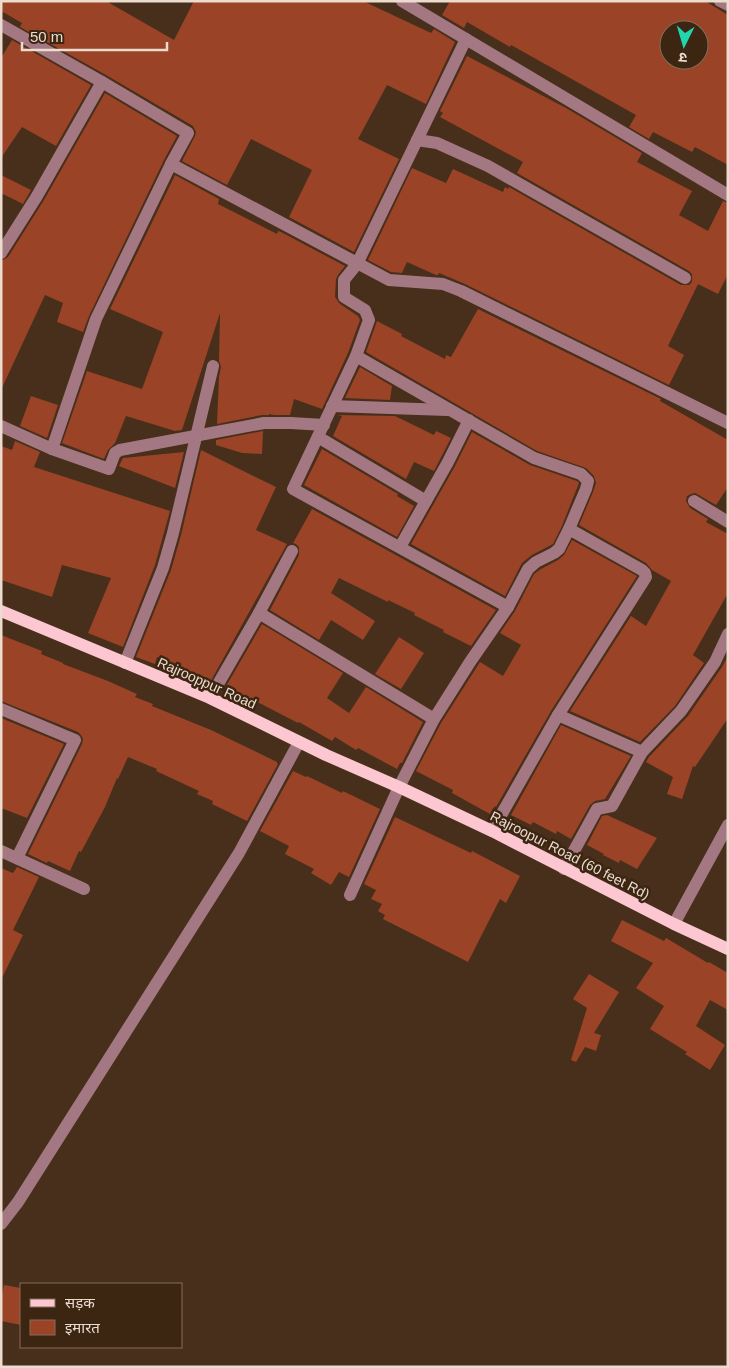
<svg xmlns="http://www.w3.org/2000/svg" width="729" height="1368" font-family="Arial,'Noto Sans Devanagari',sans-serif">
<rect width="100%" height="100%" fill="#472f1b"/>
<!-- building -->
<g fill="#9a4327" fill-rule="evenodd">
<path d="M1,1h105l68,39 20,-39h169l68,32 3,-4 21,13 -29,62 -39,-19 -29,54 41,20 -45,93 -65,-35 23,-47 -61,-31 -24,46 -45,-24 13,-25 1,-4 -3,-6 -87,-51 -86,-48 2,-4 -21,-12z"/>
<path d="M450,1h255l23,14v150l-33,-18 -3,5 -39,-20 -4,7 -20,-12 7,-12 -125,-70 -1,2 -43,-25 -3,6 -22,-13zM669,30h30v30h-30z"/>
<path d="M12,40l79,45 -35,61 -34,-19 -21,31v-100z"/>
<path d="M467,56l99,52 76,45 -5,9 55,29 -13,24 29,16 15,-30 5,2v71l-10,20 -20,-10 -30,62 16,9 -15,30 -204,-101 -26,-11 -1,2h-2l-29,-13 -5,11 -11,-1 -23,-12 44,-92 34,15 7,-14 50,23 2,-5 3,2 1,-2 172,98h8l3,-3v-8l-3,-3 -172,-98 6,-11 -83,-45 3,-4 -3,-2z"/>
<path d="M105,93l72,43 -13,24 -75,156 -6,16 -26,-10 6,-19 -18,-8 -44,95v-129l7,-4 36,-57z"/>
<path d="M1,175l30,15 -8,14 -22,-11z"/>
<path d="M175,175l44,24 -1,5 59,30 1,-3 3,1 64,34 -7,9 -2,4 -1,18 5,7 18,12 2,4 -12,33 -26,56 -28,-10 -4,16h-16l-5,-1v1h-7l-45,9 2,-47 2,-10 -2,-6 1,-48 -38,117 -7,1 -49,-15 -11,27 -7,7 -4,9 -42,-16 25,-72 55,18 21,-57 -53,-23z"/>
<path d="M478,309l183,90 -1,2 68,39v47l-12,18 -21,-12 -4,1 -4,2 -1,5 4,7 18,11 -2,3 22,12v59l-35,62 11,8 -29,43 -35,36 -70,-31 61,-95 15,10 25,-45 -19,-11 -6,-7 -67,-38 14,-33 3,-9 -2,-7 -8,-8 -49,-17 -171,-99 11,-31 25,13 -1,2 44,23 1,-4 5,2z"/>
<path d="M360,367l32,19 -2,14 -45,-2z"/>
<path d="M31,396l27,9 -11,33 -27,-12z"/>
<path d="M337,415l58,1 39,19 2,-4 15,7 -17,33 -20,-9 -8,17 -73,-43 9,-20z"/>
<path d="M263,431l-1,23 -20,-1 -26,-8v-5z"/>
<path d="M472,432l58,33 47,16 2,2 -17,43 -9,18 -21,11 -10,8 -17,33 -94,-52 44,-78z"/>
<path d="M15,441l25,11 -6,15 136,44 -15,54 -32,82 -35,-14 23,-55 -49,-13 -10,32 -51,-17v-134l11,4z"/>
<path d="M322,449l76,45 -1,2 17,10 -17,31 -93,-52z"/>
<path d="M201,450l75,37 -20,43 31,14 -79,142 -17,-10 1,-3 -35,-16 -2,7 -19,-7 35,-87 10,-35z"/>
<path d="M184,452l-9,36 -56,-22 4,-8z"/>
<path d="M312,509l184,101 -25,36 -28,-14 1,-2 -30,-15 1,-2 -27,-13v2l-49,-24 -8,15 44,28 -12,19 -32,-20 -12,20 -49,-30 29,-55v-8l-3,-3 -3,-1z"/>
<path d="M572,540l65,36 -86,135 -55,96 -1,-1 -5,8 -38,-21 1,-3 -37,-19 25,-48 39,-61 23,14 18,-31 -21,-12 15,-22 19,-37 7,-5 17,-9 6,-5z"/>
<path d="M262,624l81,49 -16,25 22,15 17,-26 57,35 -21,41h-2l-3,6 -39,-21 -2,2 -21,-13 -3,4 -33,-19 -1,1 -52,-27 -2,3 -19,-11z"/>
<path d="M1,635l41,16 -1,3 22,9v1l45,17 29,13 -2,3 18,7 -1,2 59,24 66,32v1l1,1 -31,57 -35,-17 1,-3 -16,-7 2,-3 -43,-20 1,-2 -29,-12 -10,22 -1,-1 -12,29 -24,45 -2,-1 -9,20 -22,-10 -1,2 -19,-9 54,-110 1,-5 -2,-4 -3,-3 -77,-31z"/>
<path d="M399,637l25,16 -23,36 -26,-15z"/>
<path d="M728,656v62l-33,49 -2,-1 -11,33 -15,-5 6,-17 -27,-15 3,-5 39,-41 34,-49z"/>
<path d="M1,718l63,26 -37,74 -26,-10z"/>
<path d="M561,725l70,31 -26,43 -10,2 -5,4 -19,34 -14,-8 -1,3 -23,-12 -2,3 -20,-10z"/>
<path d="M293,771l13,6 1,-1 35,17 1,-2 37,18 -31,68 -10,-5 -8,13 -20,-12 3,-4 -29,-15 4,-8 -29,-15z"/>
<path d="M607,815l50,23 -20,31 -17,-9 -1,3 -16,-8 1,-1 -17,-9 15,-29z"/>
<path d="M395,817l76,36 1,-2 48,25 -14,27 -6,-4 -32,63 -85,-43 2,-4 -7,-4 4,-7 -11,-5 5,-9 -12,-6z"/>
<path d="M17,867l22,10 -26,53 10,5 -22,45v-112l12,5z"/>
<path d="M622,920l42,21 2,-3 42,25 1,-1 19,11v37l-18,-10 -14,26 29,19 -15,25 -25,-16 2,-2 -37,-23 14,-23 -28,-18 17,-25 -42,-22z"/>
<path d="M589,974l30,18 -25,41 7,2 -5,16 -11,-4 -9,15 -5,-2 16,-52 -14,-9z"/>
<path d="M4,1285l17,3v37l-20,-4v-20z"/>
</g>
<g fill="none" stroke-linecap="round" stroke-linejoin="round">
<!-- minor -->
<g stroke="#a47882" stroke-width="12">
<path d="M402,1l326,194"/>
<path d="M720,1l8,4"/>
<path d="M1,25l101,57 86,51 -17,31"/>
<path d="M417,140l20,3 51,23 197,112"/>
<path d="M1,253l36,-57 65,-114"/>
<path d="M356,356l13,-36 -4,-10 -21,-13v-17l13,-16 109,-225"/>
<path d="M332,406l115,4"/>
<path d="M1,426l51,23 44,-130 75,-155 218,116 54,4 18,7 267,132"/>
<path d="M318,437l108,64"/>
<path d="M52,449l57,20 6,-16 5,-3 144,-27h27l33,2"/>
<path d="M694,501l34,21"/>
<path d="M400,547l48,-85 21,-42"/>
<path d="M508,607l-215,-118 63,-133 178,102 47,16 7,7 -2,8 -17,40"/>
<path d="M259,613l33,-62"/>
<path d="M125,663l38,-95 10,-35 40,-167"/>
<path d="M210,698l49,-85 175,106"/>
<path d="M1,709l74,31 -58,118"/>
<path d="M558,715l84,37"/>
<path d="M1,851l83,38"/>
<path d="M564,869l33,-60 15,-3 30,-54 39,-41 34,-49 13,-28"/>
<path d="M350,895l49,-108 35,-68 36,-57 38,-55 20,-38 8,-7 18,-9 5,-4 10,-20 73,41 3,3 1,4 -88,138 -66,116"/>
<path d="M674,924l54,-99"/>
<path d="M1,1224l17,-22 221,-349 60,-111"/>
</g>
<!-- major -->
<path stroke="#fdc7d2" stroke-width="12" d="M1,611l209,87 116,57 73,32 93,44 182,93 54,25"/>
</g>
<g text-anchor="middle" stroke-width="5" stroke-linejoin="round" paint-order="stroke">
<!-- street labels -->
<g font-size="14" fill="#ecdcd0" stroke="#3c2511">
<text transform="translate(207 683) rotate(24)" y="5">Rajrooppur Road</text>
<text transform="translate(570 855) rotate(27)" y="5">Rajroopur Road (60 feet Rd)</text>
</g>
</g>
<!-- border -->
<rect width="729" height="1368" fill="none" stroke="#ecdcd0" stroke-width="5"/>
<!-- legend -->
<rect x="20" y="1283" width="162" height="65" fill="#3c2511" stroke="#826e5d"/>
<rect x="30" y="1299" width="25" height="8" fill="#fdc7d2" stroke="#826e5d"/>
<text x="65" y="1308" font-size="15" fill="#ecdcd0">सड़क</text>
<rect x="30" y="1320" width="25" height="15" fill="#9a4327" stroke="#826e5d"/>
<text x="65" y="1333" font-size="15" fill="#ecdcd0">इमारत</text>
<!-- north arrow -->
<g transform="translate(684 45) rotate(185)"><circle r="24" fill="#3c2511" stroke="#826e5d"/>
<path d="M0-4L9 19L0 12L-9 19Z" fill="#21d5af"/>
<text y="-8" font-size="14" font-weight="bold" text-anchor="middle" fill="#ecdcd0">उ</text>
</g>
<!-- scale -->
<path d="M22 42v8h145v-8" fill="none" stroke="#ecdcd0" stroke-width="2.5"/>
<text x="30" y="42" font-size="15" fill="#ecdcd0" stroke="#3c2511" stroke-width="4" paint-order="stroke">50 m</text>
</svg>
